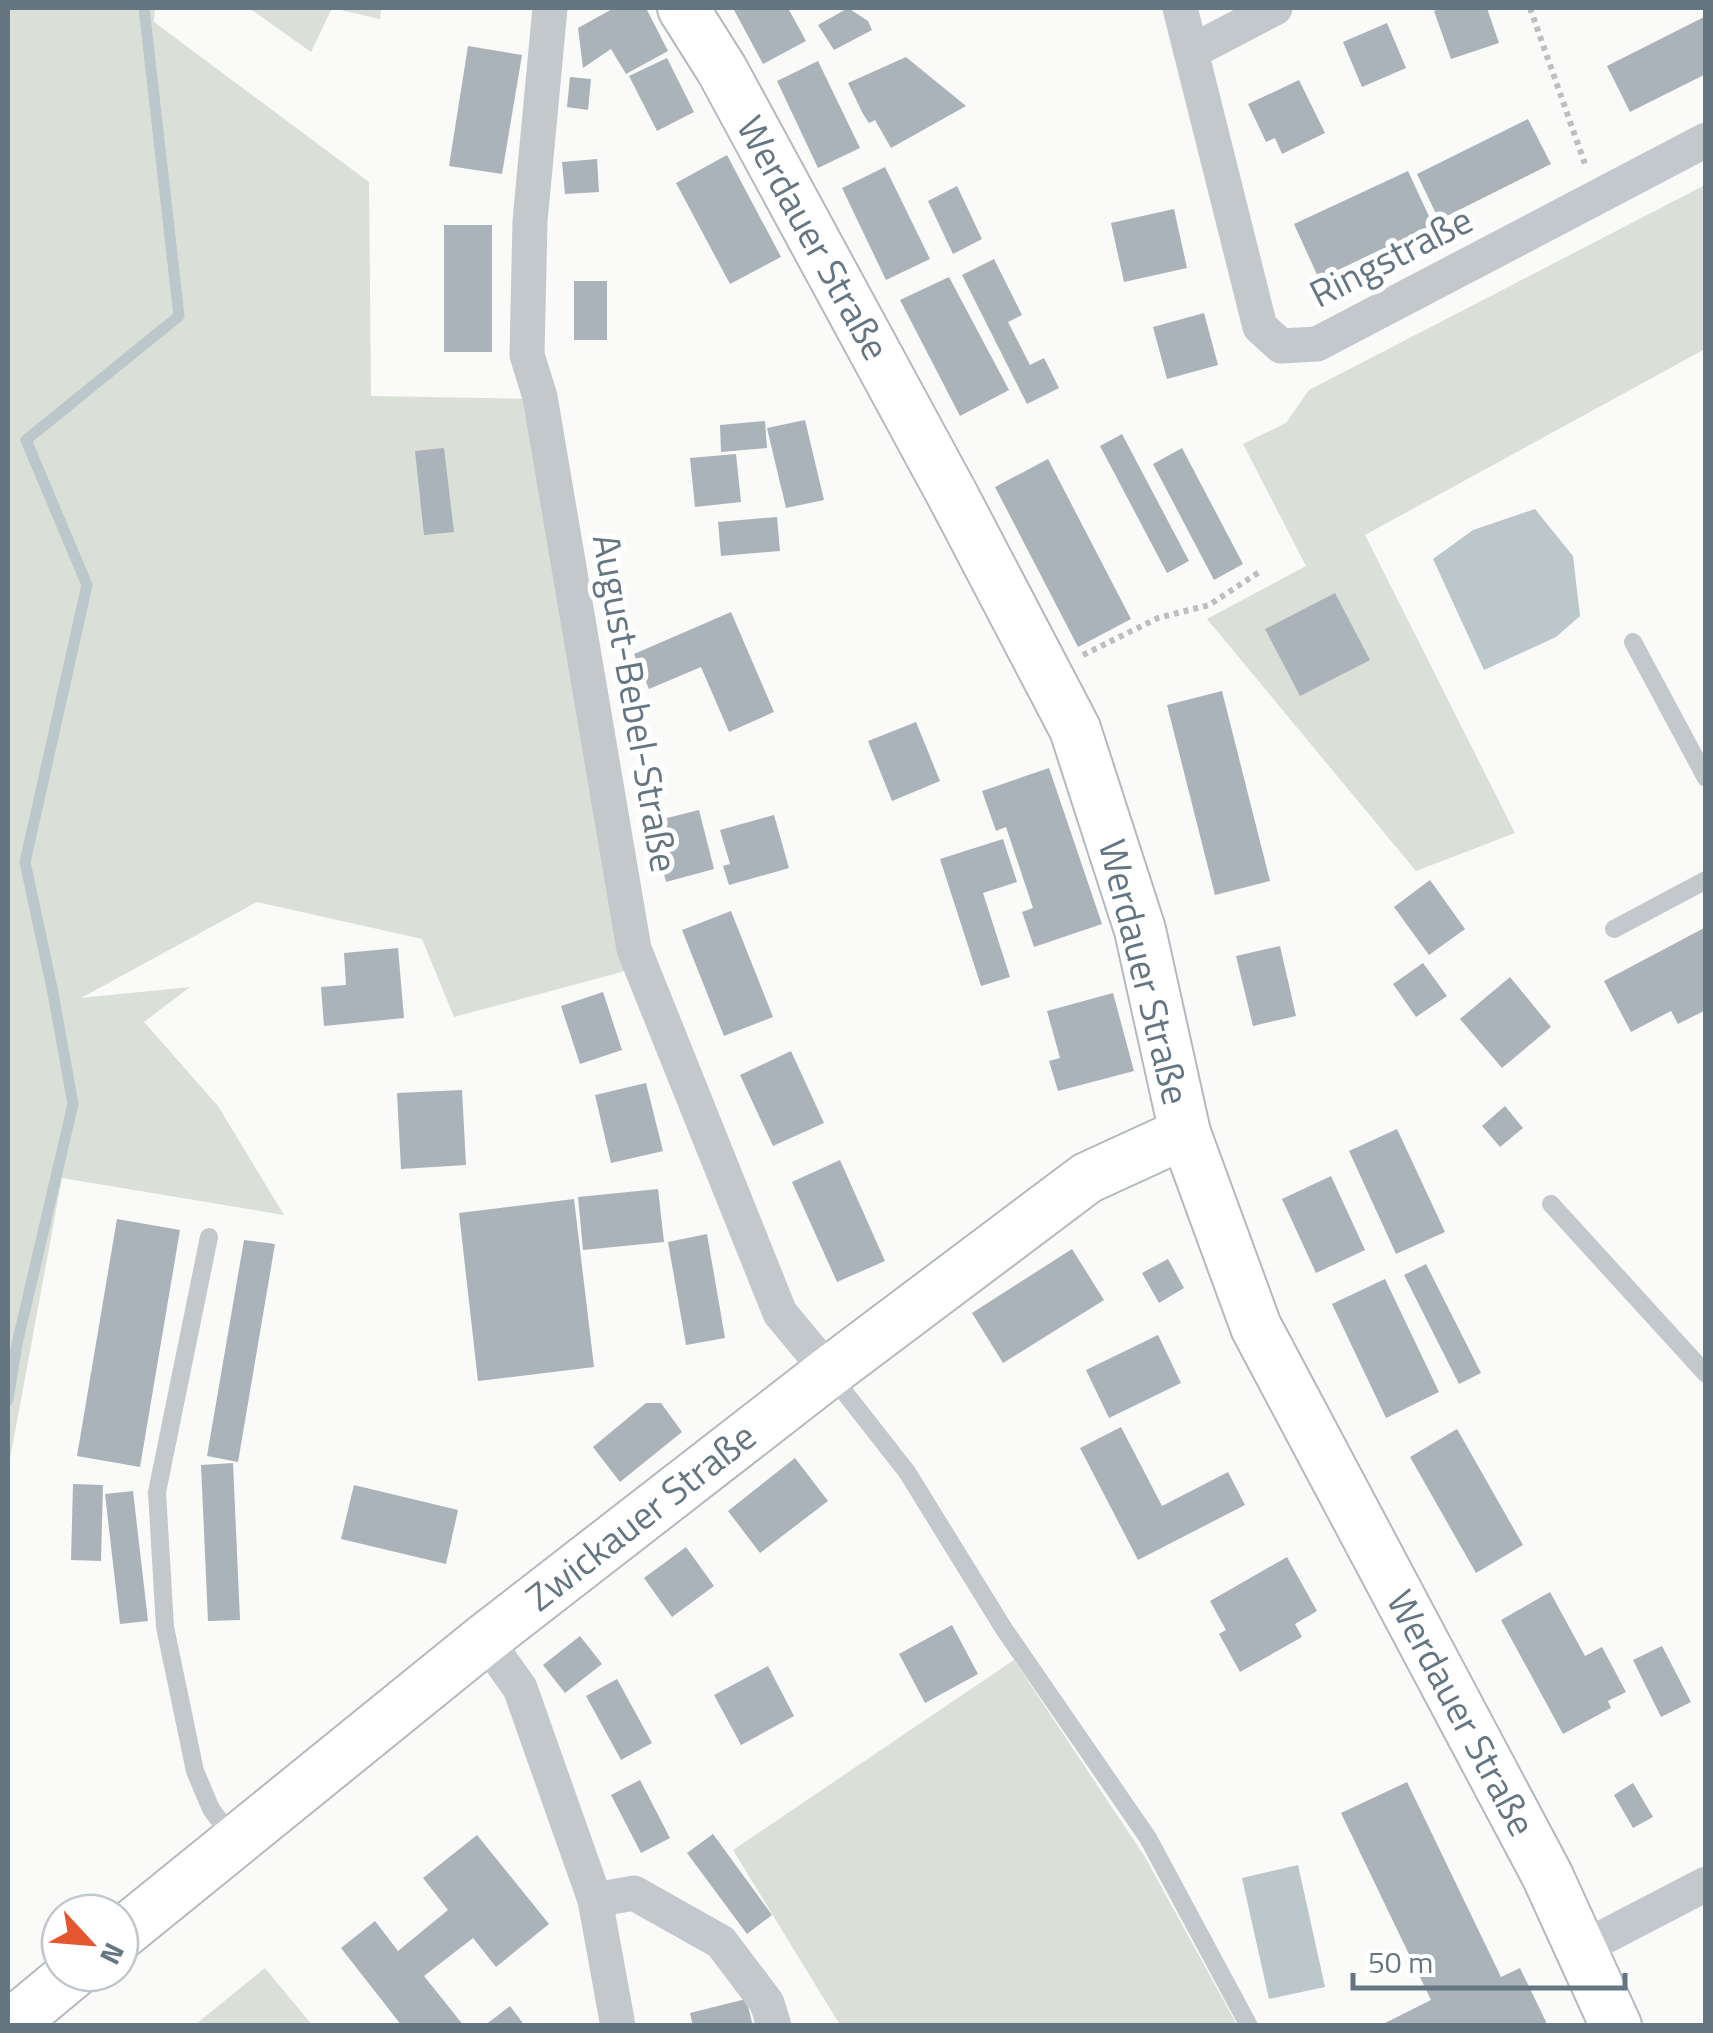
<svg xmlns="http://www.w3.org/2000/svg" width="1713" height="2033" font-family="'Titillium Web',sans-serif">
<rect width="100%" height="100%" fill="#fafaf8"/>
<!-- green -->
<g fill="#dadfd7">
<path d="M8,8h147l-1,14 215,160 2,214 159,3 99,571 -175,47 -32,-78 -165,-37 -176,96 109,-11 -46,35 74,84 66,109 -222,-37 -54,292z"/>
<path d="M249,8h132l-1,11 -48,-11 -21,44z"/>
<path d="M1705,185v164l-340,186 150,298 -99,38 -209,-252 99,-53 -63,-122 43,-21 23,-33z"/>
<path d="M1014,1660l131,197 92,168h-397l-107,-175z"/>
<path d="M265,1968l47,57h-117z"/>
</g>
<!-- water -->
<g fill="#bbc7cb">
<path d="M1535,509l38,47 7,60 -24,21 -72,33 -51,-111 40,-29z"/>
<path d="M1298,1865l27,122 -56,12 -27,-121z"/>
</g>
<g fill="none" stroke-linecap="round" stroke-linejoin="round">
<!-- stream -->
<path stroke="#bbc7cb" stroke-width="11" d="M8,1400l9,-56 56,-240 -20,-111 -28,-131 62,-277 -61,-145 153,-124 -35,-308"/>
</g>
<!-- building -->
<g fill="#aab3b9">
<path d="M614,8h32l22,43 -42,23 -15,-25 -28,19 -5,-40z"/>
<path d="M733,8h55l18,33 -43,23z"/>
<path d="M848,8l20,13 4,9 -38,20 -16,-25z"/>
<path d="M1444,8h43l12,35 -48,16 -17,-48z"/>
<path d="M1706,16v58l-76,38 -23,-46z"/>
<path d="M1387,23l19,45 -44,19 -19,-45z"/>
<path d="M468,46l54,9 -20,119 -53,-8z"/>
<path d="M906,57l60,49 -75,42 -16,-28 -6,3 -6,-9 -15,-31z"/>
<path d="M667,58l27,54 -37,19 -28,-55z"/>
<path d="M818,61l42,87 -42,20 -41,-87z"/>
<path d="M570,77l21,2 -3,31 -21,-3z"/>
<path d="M1299,80l26,53 -43,21 -7,-16 -9,4 -18,-38z"/>
<path d="M1528,119l23,45 -112,56 -22,-46z"/>
<path d="M727,155l54,102 -51,27 -54,-101z"/>
<path d="M597,159l2,33 -34,2 -3,-32z"/>
<path d="M885,167l45,92 -44,21 -44,-92z"/>
<path d="M1408,171l25,54 -114,54 -25,-55z"/>
<path d="M957,186l25,53 -29,15 -25,-53z"/>
<path d="M1174,209l13,59 -63,14 -13,-59z"/>
<rect x="444" y="225" width="48" height="127"/>
<path d="M994,259l28,56 -14,7 22,43 14,-7 15,30 -32,16 -65,-129z"/>
<path d="M949,277l60,113 -49,26 -60,-116z"/>
<rect x="574" y="281" width="33" height="59"/>
<path d="M1204,313l14,52 -51,14 -14,-52z"/>
<path d="M805,420l19,80 -38,8 -19,-80z"/>
<path d="M765,421l2,27 -46,4 -1,-27z"/>
<path d="M1122,434l67,127 -22,12 -67,-127z"/>
<path d="M444,448l10,84 -30,3 -9,-84z"/>
<path d="M1182,448l61,116 -29,16 -61,-116z"/>
<path d="M736,454l5,48 -46,5 -5,-49z"/>
<path d="M1048,459l83,160 -53,28 -83,-160z"/>
<path d="M777,517l3,34 -59,5 -3,-34z"/>
<path d="M1335,593l35,67 -70,36 -35,-67z"/>
<path d="M731,612l43,100 -45,20 -28,-65 -52,22 -15,-35z"/>
<path d="M1222,691l48,190 -55,14 -48,-190z"/>
<path d="M916,722l24,59 -48,20 -24,-60z"/>
<path d="M1049,768l53,156 -68,23 -12,-35 11,-4 -27,-81 -10,4 -14,-40z"/>
<path d="M699,810l15,59 -48,13 -15,-60z"/>
<path d="M774,815l15,53 -60,17 -6,-19 7,-2 -10,-34z"/>
<path d="M1003,839l14,43 -34,11 27,84 -29,9 -41,-127z"/>
<path d="M1430,880l35,49 -36,26 -35,-48z"/>
<path d="M731,911l42,106 -49,19 -42,-106z"/>
<path d="M1706,927v83l-28,14 -7,-13 -40,21 -27,-51z"/>
<path d="M1280,946l16,70 -43,10 -17,-70z"/>
<path d="M398,948l6,70 -80,8 -3,-39 25,-2 -2,-32z"/>
<path d="M1423,963l24,33 -31,21 -23,-33z"/>
<path d="M1510,977l41,50 -49,41 -42,-49z"/>
<path d="M603,992l19,58 -42,14 -19,-58z"/>
<path d="M1113,993l21,78 -76,20 -9,-30 11,-3 -13,-47z"/>
<path d="M791,1051l33,72 -51,23 -33,-71z"/>
<path d="M646,1083l17,68 -52,12 -16,-68z"/>
<path d="M462,1090l4,75 -65,4 -4,-76z"/>
<path d="M1505,1106l18,22 -23,19 -18,-21z"/>
<path d="M1397,1129l48,103 -49,22 -47,-103z"/>
<path d="M840,1160l45,101 -48,21 -45,-100z"/>
<path d="M1331,1176l34,74 -49,23 -34,-74z"/>
<path d="M658,1189l6,53 -81,8 -5,-53z"/>
<path d="M574,1199l20,168 -116,14 -19,-168z"/>
<path d="M117,1219l63,11 -40,237 -63,-11z"/>
<path d="M707,1234l18,104 -39,7 -18,-103z"/>
<path d="M244,1240l31,4 -37,218 -31,-6z"/>
<path d="M1072,1249l32,51 -101,63 -31,-50z"/>
<path d="M1168,1259l16,29 -25,15 -17,-30z"/>
<path d="M1426,1264l55,109 -22,11 -55,-109z"/>
<path d="M1385,1279l54,113 -53,26 -54,-114z"/>
<path d="M1158,1335l23,48 -72,35 -23,-48z"/>
<path d="M646,1403h15l21,29 -62,50 -27,-35z"/>
<path d="M1121,1427l41,79 66,-34 17,33 -107,55 -58,-112z"/>
<path d="M1457,1429l66,116 -47,28 -66,-116z"/>
<path d="M795,1458l33,43 -68,52 -32,-42z"/>
<path d="M233,1463l7,157 -32,1 -7,-156z"/>
<path d="M73,1484l30,1 -2,76 -30,-1z"/>
<path d="M354,1485l104,25 -12,54 -105,-25z"/>
<path d="M133,1491l15,130 -28,3 -15,-130z"/>
<path d="M686,1547l28,39 -42,31 -28,-39z"/>
<path d="M1287,1557l30,54 -22,13 7,13 -62,35 -21,-38 7,-4 -16,-29z"/>
<path d="M1550,1592l35,64 17,-9 24,45 -18,9 3,7 -48,26 -62,-114z"/>
<path d="M952,1625l26,49 -53,29 -26,-49z"/>
<path d="M580,1636l22,28 -37,29 -22,-28z"/>
<path d="M1662,1646l29,56 -30,15 -28,-57z"/>
<path d="M768,1666l26,50 -53,29 -27,-50z"/>
<path d="M617,1679l35,64 -31,17 -35,-64z"/>
<path d="M640,1780l30,58 -29,15 -30,-58z"/>
<path d="M1407,1782l94,195 19,-9 28,58h-169l52,-26 -90,-187z"/>
<path d="M1633,1783l20,34 -20,11 -19,-33z"/>
<path d="M713,1834l59,81 -25,19 -60,-81z"/>
<path d="M477,1835l72,89 -53,43 -23,-29 -49,38 40,50h-62l-61,-78 34,-27 23,30 50,-41 -25,-32z"/>
<path d="M746,1999l7,27h-60l-3,-13z"/>
<path d="M510,2006l15,20h-41z"/>
</g>
<g fill="none" stroke-linecap="round" stroke-linejoin="round">
<defs>
<g id="secondary">
<path d="M683,8l39,62 231,426 122,233 65,201 45,203 71,194 291,548 69,151"/>
<path d="M120,1935l365,-296 344,-267 258,-194 98,-45"/>
<path d="M9,2026l64,-53"/>
</g>
</defs>
<!-- secondary casing -->
<use href="#secondary" stroke="#b3babf" stroke-width="54"/>
<!-- path -->
<g stroke="#bbbfc2" stroke-width="6" stroke-dasharray="5 5" stroke-linecap="butt">
<path d="M1530,8l55,156"/>
<path d="M1083,655l75,-37 51,-13 52,-34"/>
</g>
<!-- lane -->
<g stroke="#c3c8cc" stroke-width="18">
<path d="M1633,642l73,136"/>
<path d="M1614,929l92,-49"/>
<path d="M1551,1204l155,170"/>
<path d="M209,1237l-52,255 8,135 30,144 16,38 21,28"/>
<path d="M831,1375l76,97 97,157 144,209 101,188"/>
</g>
<!-- street -->
<g stroke="#c3c8cc" stroke-width="35">
<path d="M550,8l-20,213 -3,134 13,42 94,552 146,364 49,59"/>
<path d="M1180,8l80,319 21,19 36,-2 389,-204"/>
<path d="M1191,52l84,-44"/>
<path d="M485,1639l35,49 75,212 23,126"/>
<path d="M595,1900l39,-7 87,49 46,61 7,23"/>
<path d="M1581,1949l125,-65"/>
</g>
<!-- secondary -->
<use href="#secondary" stroke="#fff" stroke-width="50"/>
</g>
<g text-anchor="middle" stroke-width="10" stroke-linejoin="round" paint-order="stroke">
<!-- street labels -->
<g font-size="38" fill="#657683" stroke="#fff">
<text transform="translate(813 238) rotate(61)" y="13">Werdauer Straße</text>
<text transform="translate(1391 257) rotate(-27)" y="13">Ringstraße</text>
<text transform="translate(635 703) rotate(80)" y="13">August-Bebel-Straße</text>
<text transform="translate(1144 972) rotate(76)" y="13">Werdauer Straße</text>
<text transform="translate(641 1517) rotate(-38)" y="13">Zwickauer Straße</text>
<text transform="translate(1461 1713) rotate(62)" y="13">Werdauer Straße</text>
</g>
</g>
<!-- border -->
<rect width="1713" height="2033" fill="none" stroke="#657683" stroke-width="20"/>
<!-- north arrow -->
<g transform="translate(90 1943) rotate(116)"><circle r="48" fill="#ffffff" stroke="#c1c8cd" stroke-width="2.5"/>
<path d="M0-8L18 38L0 25L-18 38Z" fill="#e4572e"/>
<text y="-15" font-size="28" font-weight="bold" text-anchor="middle" fill="#657683">N</text>
</g>
<!-- scale -->
<path d="M1353 1973v15h272v-15" fill="none" stroke="#657683" stroke-width="5"/>
<text x="1368" y="1973" font-size="30" fill="#657683" stroke="#ffffff" stroke-width="8" paint-order="stroke">50 m</text>
</svg>
